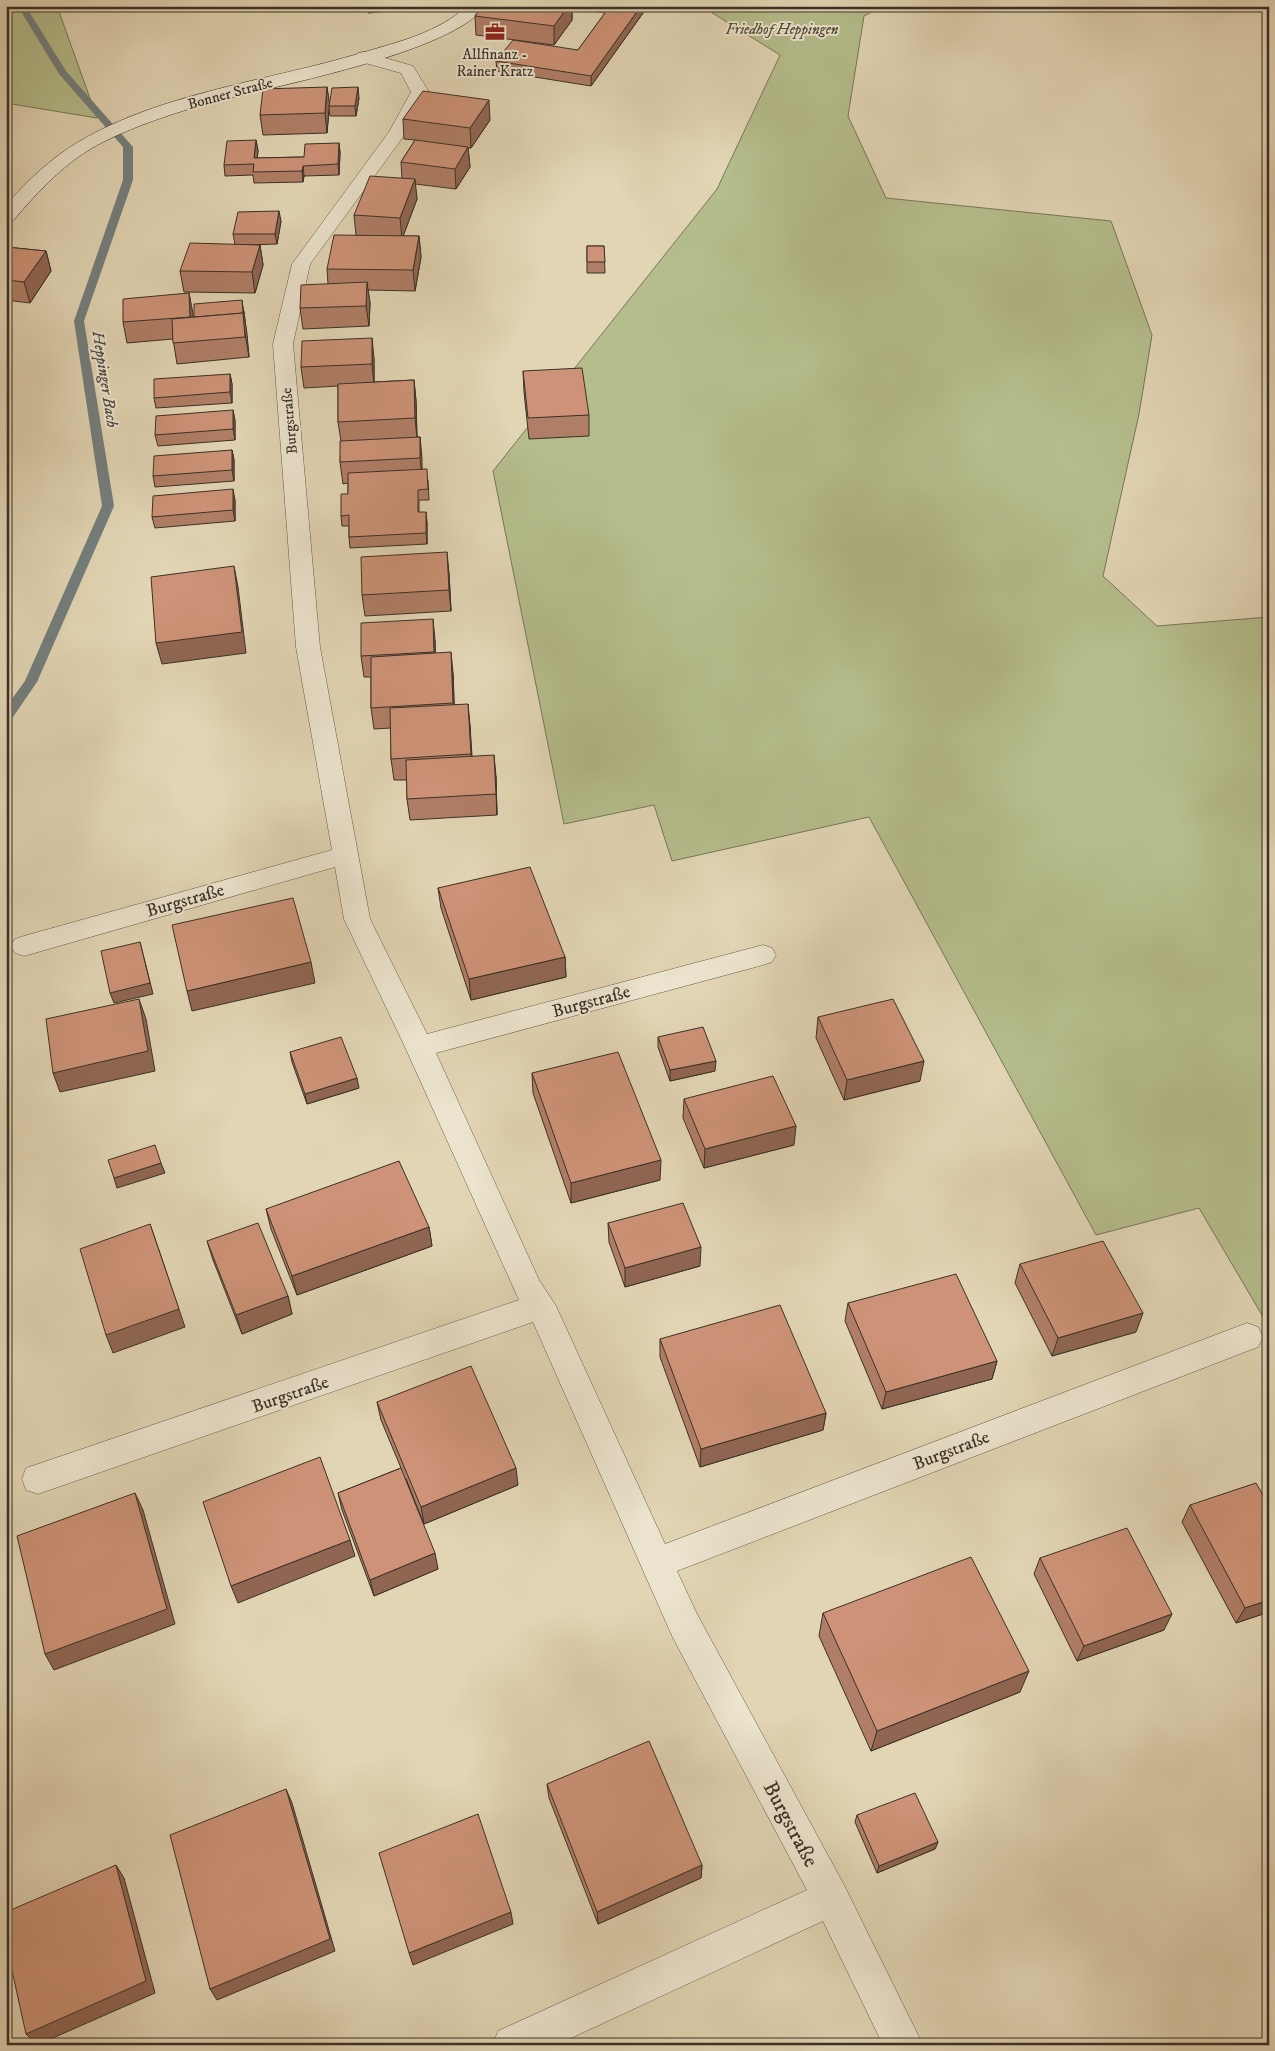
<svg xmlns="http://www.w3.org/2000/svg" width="1275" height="2051" font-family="'IM FELL DW Pica',serif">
<rect width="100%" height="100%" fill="#e2d5b4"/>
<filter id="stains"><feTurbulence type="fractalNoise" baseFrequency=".004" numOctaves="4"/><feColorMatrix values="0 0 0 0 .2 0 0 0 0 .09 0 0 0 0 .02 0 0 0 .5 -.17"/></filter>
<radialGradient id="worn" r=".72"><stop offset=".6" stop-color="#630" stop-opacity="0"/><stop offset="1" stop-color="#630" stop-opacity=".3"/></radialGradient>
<!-- green -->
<g fill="#b5bd8c" stroke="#77775a">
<path d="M6,6h51l40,112 -91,-15z"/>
<path d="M701,6h183l-20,10 -16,100 38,82 225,23 41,114 -13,79 -36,162 54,50 112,-9v710l-70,-119 -103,27 -227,-418 -197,44 -18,-56 -90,19 -71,-353 224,-282 63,-134z"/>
</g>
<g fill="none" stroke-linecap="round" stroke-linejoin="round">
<!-- stream -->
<path fill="#74807f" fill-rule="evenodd" d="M23,6h8l-1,7 36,58 67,76v33l-49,141 30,185 -77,176 -26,38 -5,1v-14l19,-26 77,-175 -28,-185 49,-141v-33l-64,-73 -37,-61z"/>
<defs>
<path id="minor" d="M364,52l49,14 16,26 -23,41 -96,131 -17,80 27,303 50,272 57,115 336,-89 9,3 4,7 -4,7 -9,3 -327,88 103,227 17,26 109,238 582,-221 11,4 5,10 -5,10 -581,224 20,43 147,271 79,160h-40l-60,-124 -267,124h-63l5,-14 309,-141 -134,-252 -140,-316 -495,172 -12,-4 -4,-11 4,-11 12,-4 481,-164 -114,-253 -61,-128 -9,-52 -311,89 -9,-3 -4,-7 4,-7 9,-3 308,-86 -36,-203 -23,-303 19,-80 97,-132 22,-40 -10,-19 -43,-12 -2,-4 2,-4z"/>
<path id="secondary" d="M467,6h18c-32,47 -216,81 -275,97 -36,10 -73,22 -107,39 -36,18 -65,49 -90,79l-7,1v-17c21,-24 46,-48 74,-64 81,-48 192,-61 281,-88 37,-11 77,-20 106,-47z"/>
</defs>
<!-- minor casing -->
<use href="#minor" stroke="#635a4a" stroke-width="1"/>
<!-- secondary casing -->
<use href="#secondary" stroke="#393127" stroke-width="1"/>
<!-- minor -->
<use href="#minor" fill="#ece4ce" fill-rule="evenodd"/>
<!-- secondary -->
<use href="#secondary" fill="#ece4ce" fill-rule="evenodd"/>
</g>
<!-- wall -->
<g fill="#b07e66" stroke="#393127">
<path d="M482,6h166l-57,80 -94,-15 -1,-10 82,-11 27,-37 -33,-5v12l-18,25 -78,-10 -1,-19z"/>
<path d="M327,87l2,16 30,-5 -3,18h-26l-1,-6 -2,23 -64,2 -3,-20z"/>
<path d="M403,119l87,1 -19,28h-3l2,19 -14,22 -41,-5 2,15 -14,37h16l2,21 -6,34 -47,-1 2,13 -1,23 -66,3 -3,-21 28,-24 -1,-15 29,-34 -2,-20 48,-37 -1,-16 14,-22 -11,-1z"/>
<path d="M256,140l2,11 -1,7 47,-1 35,-14 1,10 -1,22 -35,1 -1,6 -49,1 -1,-8 -28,1 -1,-11z"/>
<path d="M281,221l-4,23 -29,1h12l3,20 -8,28 -71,-1 -4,-21 55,-27 -2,-10z"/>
<path d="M587,246h17l1,27h-18z"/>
<path d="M6,247l40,4 5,20 -21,32 -24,-3z"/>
<path d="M189,293l4,24 51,-6 5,46 -72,7 -4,-25 -46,4 -4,-21z"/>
<path d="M374,358v24l40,-2 2,21 1,36h3l2,32 6,11 1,20h-10v12l8,10v22l-77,4 -1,-11v-11h-7l-1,-10 7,-22v-11l-5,1 -3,-22 1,-21 -3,-19v-36l-34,2 -3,-21z"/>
<path d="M523,371l66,44v21l-60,3 -5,-47z"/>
<path d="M230,374l2,10v19l-76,5 -2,-10z"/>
<path d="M235,420v20l-77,6 -3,-11z"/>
<path d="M232,450l2,10v21l-79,6 -2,-11z"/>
<path d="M235,500v21l-80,7 -3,-11z"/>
<path d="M449,573l2,38 -86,5 -3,-21z"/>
<path d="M435,640v13l18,20 1,32 16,20 2,31 24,20 1,39 -87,5 -3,-21v-19h-13l-3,-21v-31l-17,1 -3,-21v-31h-7l-3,-21z"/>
<path d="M438,888l127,69 1,20 -95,23 -30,-92z"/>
<path d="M818,1017l102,64 -76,19 -28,-62z"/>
<path d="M658,1037l57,34 -45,10 -12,-34z"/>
<path d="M290,1052l69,36 -52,16 -15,-42z"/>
<path d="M532,1073l128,107 -89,23 -38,-110z"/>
<path d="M684,1099l110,46 -90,23 -21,-50z"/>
<path d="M266,1209l163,18 3,19 -135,49 -26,-66z"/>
<path d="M608,1223l92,43 -75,21 -16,-45z"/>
<path d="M207,1241l81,55 4,18 -50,20 -29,-74z"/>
<path d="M1020,1264l116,68 -84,24 -37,-73z"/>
<path d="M848,1303l149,58 -5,18 -110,30 -37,-88z"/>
<path d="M660,1339l166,74 -3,17 -123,37 -40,-110z"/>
<path d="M377,1402l141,83 -94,39 -18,-45 32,90 -64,27 -32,-86 -4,-17 63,-25 -20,-48z"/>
<path d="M1190,1505l79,1v106l-33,11 -54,-101z"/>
<path d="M1040,1558l124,72 -87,31 -43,-87z"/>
<path d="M823,1613l197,79 -149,59 -52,-115z"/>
<path d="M547,1784l155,81 -1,13 -103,46 -49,-126z"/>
<path d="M857,1815l81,27 -3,7 -58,24 -22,-51z"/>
</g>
<!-- shaded-wall -->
<g fill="#906653" stroke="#393127">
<path d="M367,6h44v3l-43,4z"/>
<path d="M568,6h4v14l-18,25v-19z"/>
<path d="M641,6h7l-57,80v-10z"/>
<path d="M327,87l3,19h-1v4l-2,23 -2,-20z"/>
<path d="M358,87l1,11 -3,18 -1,-10z"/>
<path d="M489,100l1,20 -19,28 -1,-20z"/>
<path d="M256,140l2,11 -2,17 -2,-10z"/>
<path d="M339,143l1,10 -1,22 -1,-11z"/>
<path d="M468,147l2,20 -14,22 -1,-20z"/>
<path d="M303,166l1,10 -1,6 -1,-11z"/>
<path d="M415,179l2,20 -15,40 -2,-21z"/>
<path d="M279,211l2,10 -4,23 -2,-10z"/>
<path d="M419,236l2,21 -6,34 -2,-21z"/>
<path d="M260,245l3,20 -8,28 -3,-21z"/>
<path d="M46,251l5,20 -21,32 -6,-21z"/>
<path d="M367,282l3,21 -1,23 -3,-20z"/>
<path d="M189,293l4,21 1,23 -4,-20z"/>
<path d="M242,300l5,34 2,23 -6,-35z"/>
<path d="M6,316l6,21 -6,9z"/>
<path d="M372,338l2,20v27l-2,-21z"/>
<path d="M230,374l2,10v19l-2,-11z"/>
<path d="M414,380l2,21 1,38 -2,-21z"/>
<path d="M233,410l2,10v20l-2,-11z"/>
<path d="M420,437l2,21v21l-2,-21z"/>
<path d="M232,450l2,10v21l-2,-11z"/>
<path d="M233,489l2,11v21l-2,-11z"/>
<path d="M426,512l1,10v22l-1,-11z"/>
<path d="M447,552l2,21 2,38 -2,-21z"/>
<path d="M234,566l4,21 8,66 -84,11 -6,-21z"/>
<path d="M433,619l2,21 1,33 -2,-21z"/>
<path d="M451,652l2,21 2,51 -2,-21z"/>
<path d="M468,704l2,21 2,50 -1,-21z"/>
<path d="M494,755l2,21 1,39 -1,-21z"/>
<path d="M140,942l13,52 -39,9 -4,-10z"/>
<path d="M565,957l1,20 -95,23 -2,-21z"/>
<path d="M311,962l4,21 -123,28 -5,-20z"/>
<path d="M139,999l7,20 9,52 -95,21 -7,-19z"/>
<path d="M716,1061l-1,10 -45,10v-11z"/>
<path d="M924,1061l-4,20 -76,19 3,-20z"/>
<path d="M357,1078l2,10 -52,16 -2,-10z"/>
<path d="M796,1126l-2,19 -90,23 1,-19z"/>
<path d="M661,1160l-1,20 -89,23v-20z"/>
<path d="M161,1163l4,10 -48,15 -3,-10z"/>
<path d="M150,1224l35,103 -72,26 -7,-18z"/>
<path d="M429,1227l3,19 -135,49 -5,-19z"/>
<path d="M701,1247l-1,19 -75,21v-19z"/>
<path d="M288,1296l4,18 -50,20 -6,-19z"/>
<path d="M1143,1313l-7,19 -84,24 6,-18z"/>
<path d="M997,1361l-5,18 -110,30 4,-17z"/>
<path d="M826,1413l-3,17 -123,37 1,-18z"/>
<path d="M516,1468l2,17 -94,39 -3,-17z"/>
<path d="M135,1493l8,17 32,114 -121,46 -9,-16z"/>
<path d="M350,1540l5,16 -117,47 -7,-17z"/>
<path d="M435,1553l3,16 -64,27 -4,-16z"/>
<path d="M1269,1600v12l-33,11 9,-15z"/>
<path d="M1172,1614l-8,16 -87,31 7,-15z"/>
<path d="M1029,1671l-9,21 -149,59 6,-20z"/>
<path d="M286,1789l6,14 43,148 -118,49 -7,-11z"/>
<path d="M938,1842l-3,7 -58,24 2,-7z"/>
<path d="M116,1865l8,13 31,115 -118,52 -11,-11z"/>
<path d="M702,1865l-1,13 -103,46 -1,-12z"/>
<path d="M511,1912l2,12 -100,41 -4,-12z"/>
</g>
<!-- building -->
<g fill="#cd9277" stroke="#393127">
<path d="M482,6h86l-14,20 -79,-10z"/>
<path d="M610,6h31l-50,70 -95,-15 17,-21 65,10z"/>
<path d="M327,87l-2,26 -65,2 3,-26z"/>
<path d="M358,87l-3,19h-26l3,-18z"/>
<path d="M423,91l66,9 -19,28 -67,-9z"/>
<path d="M256,140l-2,18 50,-1 1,-13 34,-1 -1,21 -35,2 -1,5 -49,1 1,-8 -30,1 3,-24z"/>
<path d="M415,140l53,7 -13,22 -54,-7z"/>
<path d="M370,176l45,3 -15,39 -46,-3z"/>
<path d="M279,211l-4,23h-42l5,-22z"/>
<path d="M334,235l85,1 -6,34 -86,-1z"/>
<path d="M190,243l70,2 -8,27 -72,-1z"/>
<path d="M587,246h17l1,16h-18z"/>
<path d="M6,247l40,4 -22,31 -18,-2z"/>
<path d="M367,282l-1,24 -66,2 1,-23z"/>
<path d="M189,293l1,24 -67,5v-23z"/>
<path d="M242,300l1,13 -49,4v-13z"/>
<path d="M243,313l2,24 -72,6 -1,-24z"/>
<path d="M372,338v26l-71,3 1,-26z"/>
<path d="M582,368l7,47 -61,3 -5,-47z"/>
<path d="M230,374v18l-76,6v-19z"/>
<path d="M414,380l1,38 -77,4v-38z"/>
<path d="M233,410v19l-78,6 1,-19z"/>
<path d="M420,437v21l-80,4v-21z"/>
<path d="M232,450v20l-79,6 1,-20z"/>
<path d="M427,469l1,20 -10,1v22h8v21l-77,4v-22l-8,1v-22h7v-21z"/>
<path d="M233,489v21l-81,7 1,-21z"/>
<path d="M447,552l2,38 -87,5 -1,-38z"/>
<path d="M234,566l8,66 -86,11 -5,-66z"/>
<path d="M433,619l1,33 -73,4v-33z"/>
<path d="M451,652l2,51 -82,5v-51z"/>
<path d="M468,704l3,50 -80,5 -1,-51z"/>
<path d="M494,755l2,39 -89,5 -1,-39z"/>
<path d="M530,867l35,90 -96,22 -31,-91z"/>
<path d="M293,898l18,64 -124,29 -15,-66z"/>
<path d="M140,942l10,41 -40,10 -9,-42z"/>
<path d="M139,999l9,52 -95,22 -7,-54z"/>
<path d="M893,999l31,62 -77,19 -29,-63z"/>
<path d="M703,1027l13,34 -46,9 -12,-33z"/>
<path d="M341,1037l16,41 -52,16 -15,-42z"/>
<path d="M618,1052l43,108 -90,23 -39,-110z"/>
<path d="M773,1076l23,50 -91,23 -21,-50z"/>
<path d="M155,1145l6,18 -47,15 -6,-18z"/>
<path d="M399,1161l30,66 -137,49 -26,-67z"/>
<path d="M683,1203l18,44 -76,21 -17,-45z"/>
<path d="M258,1223l30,73 -52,19 -29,-74z"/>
<path d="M150,1224l29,85 -73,26 -26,-86z"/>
<path d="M1103,1241l40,72 -85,25 -38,-74z"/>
<path d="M956,1274l41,87 -111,31 -38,-89z"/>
<path d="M780,1305l46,108 -125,36 -41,-110z"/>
<path d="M471,1366l45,102 -95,39 -44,-105z"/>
<path d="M320,1457l30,83 -119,46 -28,-84z"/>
<path d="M401,1468l34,85 -65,27 -32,-87z"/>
<path d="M1256,1483l13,23v94l-24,8 -55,-103z"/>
<path d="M135,1493l32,116 -122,45 -28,-118z"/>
<path d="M1127,1528l45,86 -88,32 -44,-88z"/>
<path d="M971,1557l58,114 -152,60 -54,-118z"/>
<path d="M649,1741l53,124 -105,47 -50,-128z"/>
<path d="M286,1789l44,150 -120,50 -40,-154z"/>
<path d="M915,1793l23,49 -59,24 -22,-51z"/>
<path d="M478,1814l33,98 -102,41 -30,-100z"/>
<path d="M116,1865l30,116 -120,53 -20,-91v-31z"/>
</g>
<!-- icons -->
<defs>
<symbol id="office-bare" viewBox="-9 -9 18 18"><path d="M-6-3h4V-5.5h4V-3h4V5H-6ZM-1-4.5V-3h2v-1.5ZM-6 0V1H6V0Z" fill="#8f2418" stroke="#ece4ce" stroke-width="2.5" paint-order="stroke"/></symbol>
</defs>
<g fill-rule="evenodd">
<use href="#office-bare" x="481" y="18" width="28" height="28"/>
</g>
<g text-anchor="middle" stroke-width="4" stroke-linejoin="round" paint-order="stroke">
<!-- far-park labels -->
<g font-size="15" font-style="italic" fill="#524d3b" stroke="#ece4ce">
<text x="782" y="34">Friedhof Heppingen</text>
</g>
<!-- far-poi labels -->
<g font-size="15" fill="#393127" stroke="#ece4ce">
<text x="495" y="59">Allfinanz -<tspan x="495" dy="17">Rainer Kratz</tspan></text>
</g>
<!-- far-street labels -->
<g font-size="15" fill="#393127" stroke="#ece4ce">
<text transform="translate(230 93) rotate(-15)" y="5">Bonner Straße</text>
<text transform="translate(289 421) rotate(-95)" y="5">Burgstraße</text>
</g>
<!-- far-water labels -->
<g font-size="16" font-style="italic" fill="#4d4b44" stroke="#ece4ce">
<text transform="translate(106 379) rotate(81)" y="6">Heppinger Bach</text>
</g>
<!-- street labels -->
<g font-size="18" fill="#393127" stroke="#ece4ce">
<text transform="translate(185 900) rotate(-16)" y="6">Burgstraße</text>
<text transform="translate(591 1001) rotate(-15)" y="6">Burgstraße</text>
<text transform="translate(290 1394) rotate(-19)" y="6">Burgstraße</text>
<text transform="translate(951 1450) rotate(-21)" y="6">Burgstraße</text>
</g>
<!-- near-street labels -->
<g font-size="21" fill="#393127" stroke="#ece4ce">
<text transform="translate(791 1824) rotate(62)" y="7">Burgstraße</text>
</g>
</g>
<!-- margin -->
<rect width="1275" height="2051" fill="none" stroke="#e2d5b4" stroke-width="25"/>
<rect x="8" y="8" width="1260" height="2036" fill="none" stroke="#393127" stroke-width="2.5"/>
<rect x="12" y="12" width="1250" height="2026" fill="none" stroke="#393127"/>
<rect width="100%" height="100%" filter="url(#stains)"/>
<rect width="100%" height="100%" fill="url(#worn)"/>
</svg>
